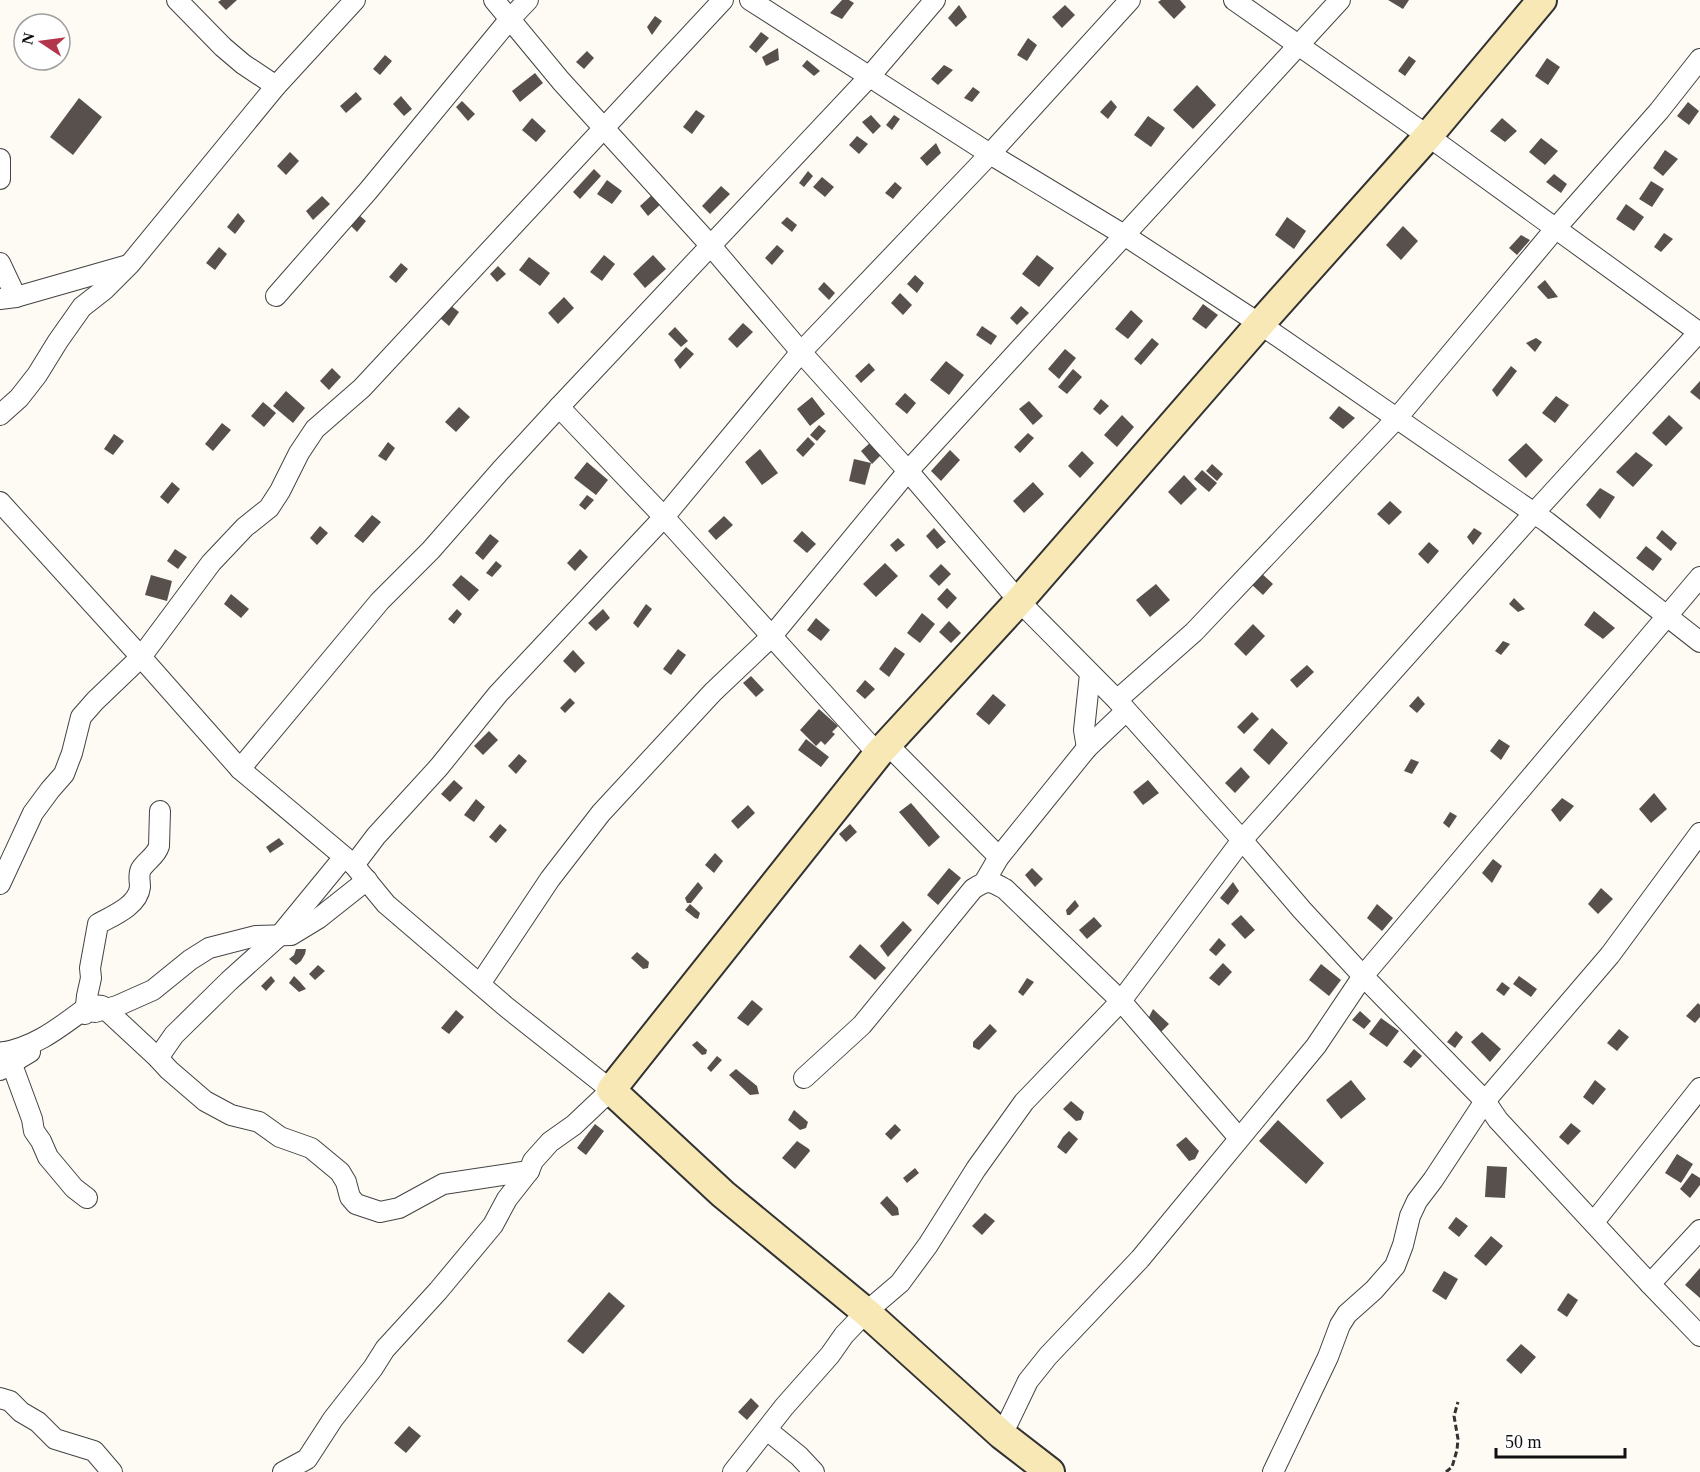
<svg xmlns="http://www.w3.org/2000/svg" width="1700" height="1472" font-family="'Times New Roman',serif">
<rect width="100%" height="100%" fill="#fefbf4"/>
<!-- building -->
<g fill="#58504d">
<path d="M221,0h16l-11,10 -8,-8z"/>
<path d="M842,0h7l5,3 -12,16 -12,-6z"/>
<path d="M1161,0h19l6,7 -12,12 -16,-17z"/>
<path d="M1388,0h21l-6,9z"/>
<path d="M959,5l8,12 -11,10 -8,-9z"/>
<path d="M1065,5l10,10 -13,13 -10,-11z"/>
<path d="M655,16l7,5 -10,14 -5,-8z"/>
<path d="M761,32l8,6 -13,15 -7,-6z"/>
<path d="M1028,38l9,7 -10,16 -10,-6z"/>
<path d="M778,48l1,12 -13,6 -4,-9z"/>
<path d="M587,51l7,7 -10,11 -8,-7z"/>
<path d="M385,55l7,6 -12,14 -7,-6z"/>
<path d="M1409,56l7,5 -11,15 -7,-5z"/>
<path d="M1547,58l13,9 -12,18 -13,-9z"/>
<path d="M807,60l13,11 -6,5 -12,-10z"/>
<path d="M944,65l9,5 -15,15 -7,-6z"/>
<path d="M535,73l8,10 -23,19 -8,-11z"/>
<path d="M1197,85l19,20 -23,24 -20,-19z"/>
<path d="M973,87l7,5 -8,10 -8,-4z"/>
<path d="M356,92l6,7 -16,14 -6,-7z"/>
<path d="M401,96l11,13 -8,7 -11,-12z"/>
<path d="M79,98l23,19 -29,38 -23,-18z"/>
<path d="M1111,100l6,7 -9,12 -8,-7z"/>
<path d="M462,101l13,13 -7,7 -12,-14z"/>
<path d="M1688,102l11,9 -10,14 -12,-9z"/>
<path d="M696,110l9,6 -13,18 -9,-7z"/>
<path d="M871,115l10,11 -8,8 -11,-12z"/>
<path d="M894,115l6,4 -8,11 -6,-5z"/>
<path d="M1148,116l17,12 -14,19 -17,-12z"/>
<path d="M532,118l14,13 -10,11 -14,-12z"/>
<path d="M1502,118l15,13 -12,11 -15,-11z"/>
<path d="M857,136l11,8 -9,10 -10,-9z"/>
<path d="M1541,138l17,13 -13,14 -16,-13z"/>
<path d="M936,143l5,10 -14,13 -7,-8z"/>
<path d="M1665,150l13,9 -15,17 -10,-8z"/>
<path d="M290,152l9,9 -13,14 -9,-9z"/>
<path d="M594,169l7,7 -21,23 -7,-7z"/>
<path d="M808,171l5,5 -9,11 -5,-4z"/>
<path d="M1554,174l13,10 -6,9 -15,-11z"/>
<path d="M822,177l12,10 -9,10 -12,-10z"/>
<path d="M607,180l15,11 -10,13 -15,-10z"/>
<path d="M1651,181l13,8 -12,18 -13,-8z"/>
<path d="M895,182l7,6 -9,11 -8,-6z"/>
<path d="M721,186l9,8 -20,20 -8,-8z"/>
<path d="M653,194l9,9 -14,13 -8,-10z"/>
<path d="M322,196l8,8 -17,16 -7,-9z"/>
<path d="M1626,204l18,13 -10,14 -18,-12z"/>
<path d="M238,213l7,8 -10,13 -8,-7z"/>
<path d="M359,215l7,6 -9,11 -7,-7z"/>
<path d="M787,217l10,8 -5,7 -11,-9z"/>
<path d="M1287,217l19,14 -12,18 -19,-14z"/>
<path d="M1403,226l15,15 -17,19 -15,-15z"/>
<path d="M1664,233l9,6 -12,13 -7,-5z"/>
<path d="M1521,235l9,5 -13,15 -8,-7z"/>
<path d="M777,245l7,6 -12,14 -7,-7z"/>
<path d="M219,247l8,7 -12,16 -9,-7z"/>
<path d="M604,255l11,9 -13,17 -12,-9z"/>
<path d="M653,255l13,14 -21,19 -12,-14z"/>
<path d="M1037,255l17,13 -15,19 -17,-13z"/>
<path d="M529,257l21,16 -10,13 -21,-16z"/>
<path d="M401,263l7,6 -12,14 -7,-6z"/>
<path d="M498,266l8,8 -9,8 -7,-8z"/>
<path d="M915,275l9,8 -7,10 -10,-9z"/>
<path d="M1545,280l13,17 -10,2 -11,-12z"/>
<path d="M824,282l11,11 -6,7 -11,-11z"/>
<path d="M900,293l12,12 -9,10 -12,-12z"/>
<path d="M564,297l10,11 -16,16 -10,-11z"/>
<path d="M1203,304l15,11 -12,14 -14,-10z"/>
<path d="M450,305l9,7 -10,14 -9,-8z"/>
<path d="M1021,306l8,7 -12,12 -7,-7z"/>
<path d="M1131,310l12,11 -15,18 -13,-10z"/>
<path d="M743,323l10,9 -16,16 -9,-9z"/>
<path d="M982,326l15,10 -6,9 -15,-10z"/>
<path d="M675,327l13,14 -7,6 -13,-13z"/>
<path d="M1152,338l7,6 -18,21 -7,-6z"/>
<path d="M1536,338l6,4 -7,10 -9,-9z"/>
<path d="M686,347l8,7 -14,15 -6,-9z"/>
<path d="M1065,349l11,9 -17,21 -11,-10z"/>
<path d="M946,361l18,14 -15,20 -19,-15z"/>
<path d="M869,363l6,7 -14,13 -6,-7z"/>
<path d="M1511,366l6,5 -20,26 -5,-7z"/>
<path d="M332,368l9,9 -12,13 -9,-9z"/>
<path d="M1073,369l9,8 -15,17 -9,-7z"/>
<path d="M1700,381v19l-10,-8z"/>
<path d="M286,391l19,17 -12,15 -20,-17z"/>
<path d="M905,393l11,10 -9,11 -12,-10z"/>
<path d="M1556,396l13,9 -14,18 -13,-10z"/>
<path d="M812,397l13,17 -15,12 -13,-17z"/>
<path d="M1101,399l8,7 -9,9 -7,-6z"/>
<path d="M1029,401l14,15 -10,9 -14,-16z"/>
<path d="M263,402l13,11 -12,14 -13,-11z"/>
<path d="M1339,406l16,12 -12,11 -14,-11z"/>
<path d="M459,407l11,10 -14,15 -11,-10z"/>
<path d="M1122,415l12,12 -17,20 -13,-12z"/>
<path d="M1669,415l14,13 -17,18 -14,-13z"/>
<path d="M222,423l9,7 -18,21 -8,-7z"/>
<path d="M819,425l7,6 -9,10 -7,-6z"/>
<path d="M1028,433l6,5 -14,15 -6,-6z"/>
<path d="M114,434l10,7 -11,14 -9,-6z"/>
<path d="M808,437l7,7 -12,13 -7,-7z"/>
<path d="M872,441l11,12 -11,11 -11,-13z"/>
<path d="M388,442l7,6 -9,13 -8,-5z"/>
<path d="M1526,443l17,17 -17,18 -18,-18z"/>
<path d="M760,449l18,24 -16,12 -17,-23z"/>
<path d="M950,450l10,10 -19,21 -10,-10z"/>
<path d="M1082,451l12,12 -14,15 -12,-12z"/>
<path d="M1636,452l17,13 -20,22 -17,-15z"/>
<path d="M854,459l17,4 -6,22 -16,-4z"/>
<path d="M587,462l21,18 -12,15 -22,-17z"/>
<path d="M1212,464l11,10 -6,7 -11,-10z"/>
<path d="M1202,470l15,13 -8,9 -15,-13z"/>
<path d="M1184,475l13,14 -16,16 -13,-13z"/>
<path d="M172,482l8,7 -12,15 -8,-7z"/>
<path d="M1033,482l11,12 -20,19 -11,-12z"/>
<path d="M1600,488l15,9 -15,22 -14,-14z"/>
<path d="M587,495l7,5 -9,10 -6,-5z"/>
<path d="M1390,501l12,11 -13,13 -12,-11z"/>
<path d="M372,515l9,7 -18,21 -9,-7z"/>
<path d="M724,516l9,9 -17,15 -8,-9z"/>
<path d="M320,526l8,7 -11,12 -7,-7z"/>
<path d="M934,528l12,14 -9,7 -11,-13z"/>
<path d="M1474,528l8,5 -9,12 -6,-8z"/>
<path d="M1662,530l15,13 -6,8 -15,-13z"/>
<path d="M802,531l14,13 -9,9 -14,-12z"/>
<path d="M490,534l9,7 -16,19 -8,-7z"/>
<path d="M898,538l7,7 -9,7 -6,-7z"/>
<path d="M1429,542l10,9 -11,13 -10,-10z"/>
<path d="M1646,546l16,13 -9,12 -17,-13z"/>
<path d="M175,549l12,8 -9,12 -11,-8z"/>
<path d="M580,549l8,8 -13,14 -8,-8z"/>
<path d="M496,561l6,5 -10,11 -6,-4z"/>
<path d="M885,563l13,13 -22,21 -13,-13z"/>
<path d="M941,564l10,10 -12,12 -10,-10z"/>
<path d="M1260,572l13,12 -10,11 -13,-12z"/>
<path d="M151,575l21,6 -5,20 -22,-6z"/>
<path d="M461,575l18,15 -10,11 -17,-16z"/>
<path d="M1156,584l14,16 -20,17 -14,-17z"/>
<path d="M947,588l10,10 -10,11 -10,-10z"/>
<path d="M231,594l18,15 -8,9 -17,-14z"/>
<path d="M1514,598l11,11 -7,3 -9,-8z"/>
<path d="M646,604l6,5 -14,19 -5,-5z"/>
<path d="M457,609l5,5 -8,10 -6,-5z"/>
<path d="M603,609l7,9 -14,13 -8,-8z"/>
<path d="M1594,611l21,17 -12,11 -19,-14z"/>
<path d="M922,613l13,11 -15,19 -13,-10z"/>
<path d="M816,618l14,12 -9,11 -14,-11z"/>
<path d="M949,621l12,12 -10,10 -12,-11z"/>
<path d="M1253,624l12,12 -19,20 -12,-12z"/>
<path d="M1503,641l7,3 -9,11 -6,-4z"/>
<path d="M895,647l10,7 -16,23 -10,-8z"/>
<path d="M678,649l8,6 -15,20 -8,-6z"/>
<path d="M573,650l12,13 -10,10 -12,-12z"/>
<path d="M1307,665l7,7 -17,16 -7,-8z"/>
<path d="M751,676l13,14 -8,7 -13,-14z"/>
<path d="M865,680l10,9 -10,10 -9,-8z"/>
<path d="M993,694l13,11 -17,20 -13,-11z"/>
<path d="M1418,696l7,8 -8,9 -8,-7z"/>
<path d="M570,698l5,5 -10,10 -5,-5z"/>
<path d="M819,709l19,17 -6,6 3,2 -10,11 -4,-4 -5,5 -16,-16z"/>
<path d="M1252,712l7,7 -15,15 -7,-7z"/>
<path d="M1272,728l16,15 -19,22 -16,-15z"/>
<path d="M489,731l9,9 -15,15 -9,-9z"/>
<path d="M806,739l23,18 -8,10 -23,-17z"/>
<path d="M1499,739l11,7 -9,14 -11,-9z"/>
<path d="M519,754l8,7 -11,13 -8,-8z"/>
<path d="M1411,759l8,3 -7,12 -8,-3z"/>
<path d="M1241,767l9,10 -15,16 -10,-10z"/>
<path d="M454,780l9,8 -13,14 -9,-8z"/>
<path d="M1148,780l11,13 -16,12 -10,-13z"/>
<path d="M1654,793l13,16 -16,14 -12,-14z"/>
<path d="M1562,798l12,8 -14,16 -9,-12z"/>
<path d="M476,799l9,8 -11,15 -10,-7z"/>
<path d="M911,803l29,34 -11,10 -30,-35z"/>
<path d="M748,805l7,8 -17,16 -7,-8z"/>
<path d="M1450,812l7,4 -8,12 -6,-5z"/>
<path d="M500,824l7,6 -11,13 -7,-6z"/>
<path d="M850,824l7,8 -11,10 -7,-8z"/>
<path d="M279,838l5,6 -14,9 -4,-6z"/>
<path d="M715,853l8,8 -9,12 -9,-8z"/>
<path d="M1493,859l9,7 -10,17 -10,-10z"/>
<path d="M949,868l12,10 -23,27 -11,-10z"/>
<path d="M1032,868l11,11 -8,8 -10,-12z"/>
<path d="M698,882l5,6 -12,15h-4l-2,-5z"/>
<path d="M1233,882l6,9 -11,14 -8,-7z"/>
<path d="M1601,888l12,11 -15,15 -10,-10z"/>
<path d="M1075,900l4,6 -9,9h-3l-1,-5z"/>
<path d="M690,904l10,9 -2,6 -3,-1 -10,-8z"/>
<path d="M1377,904l16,14 -11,13 -15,-13z"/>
<path d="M1241,915l14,15 -10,9 -14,-15z"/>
<path d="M1094,917l8,9 -15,13 -8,-9z"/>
<path d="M903,921l9,9 -24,27 -8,-11z"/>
<path d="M1219,938l7,7 -10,11 -7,-6z"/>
<path d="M860,944l26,24 -11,12 -26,-23z"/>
<path d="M296,949h10l-1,5 -4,7 -5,4 -7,-6 5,-4z"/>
<path d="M637,952l12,10 -1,6 -5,1 -12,-11z"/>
<path d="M1223,963l9,9 -13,14 -10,-8z"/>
<path d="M1321,964l20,16 -12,16 -20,-16z"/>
<path d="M318,965l7,6 -10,9 -6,-6z"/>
<path d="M271,976l4,5 -9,10 -5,-5z"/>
<path d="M294,976l6,6 6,7 -7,3 -10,-9z"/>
<path d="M1519,976l18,13 -6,8 -18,-13z"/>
<path d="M1027,978l7,4 -11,14 -5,-4z"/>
<path d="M1502,982l8,6 -6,8 -8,-6z"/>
<path d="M752,1000l11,9 -15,17 -11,-8z"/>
<path d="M1698,1003l2,2v12l-5,6 -9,-7z"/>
<path d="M1153,1009l16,15 -8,8 -13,-13z"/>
<path d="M456,1010l8,7 -15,17 -8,-6z"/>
<path d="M1360,1011l11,10 -7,8 -12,-9z"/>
<path d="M1381,1018l18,13 -12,16 -18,-13z"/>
<path d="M990,1024l7,7 -18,19 -6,-3v-5z"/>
<path d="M1619,1029l10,8 -12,14 -10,-8z"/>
<path d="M1456,1031l7,6 -8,11 -8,-6z"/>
<path d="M1482,1032l19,17 -11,13 -19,-20z"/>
<path d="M697,1041l10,9 -1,4 -4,1 -10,-10z"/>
<path d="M1414,1049l8,7 -11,12 -8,-6z"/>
<path d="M717,1056l5,4 -11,12 -4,-4z"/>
<path d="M736,1069l21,17 2,8 -9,1 -21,-20z"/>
<path d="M1351,1080l15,19 -25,20 -15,-19z"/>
<path d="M1595,1080l11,9 -13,16 -10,-8z"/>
<path d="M1071,1101l13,11 -3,8 -5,1 -13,-12z"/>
<path d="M794,1110l14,12 -2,6 -6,2 -12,-10z"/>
<path d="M1278,1120l46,43 -18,21 -47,-43z"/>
<path d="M1571,1123l10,8 -13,14 -9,-8z"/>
<path d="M595,1124l9,7 -18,24 -9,-7z"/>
<path d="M895,1124l6,6 -10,10 -6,-6z"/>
<path d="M1069,1131l9,8 -12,15 -9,-7 6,-10z"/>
<path d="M1186,1137l13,14 -4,8 -6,2 -13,-16z"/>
<path d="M797,1141l12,8 1,2 -15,18 -13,-11z"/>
<path d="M1677,1154l16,10 -12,19 -16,-10z"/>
<path d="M1487,1166l20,1 -2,31 -20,-1z"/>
<path d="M915,1168l4,5 -12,10 -4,-5z"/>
<path d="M1692,1173l8,5v7l-10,13 -10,-9z"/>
<path d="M887,1196l11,12 1,7 -7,1 -12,-13z"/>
<path d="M985,1213l10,8 -13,14 -10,-9z"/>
<path d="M1456,1217l12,9 -9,11 -11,-9z"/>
<path d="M1491,1236l12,10 -17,20 -12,-10z"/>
<path d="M1700,1268v30l-15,-13z"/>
<path d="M1444,1271l14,8 -12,21 -14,-9z"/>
<path d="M609,1292l16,14 -42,48 -16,-13z"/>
<path d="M1568,1293l10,7 -11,17 -10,-7z"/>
<path d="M1521,1344l15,13 -15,17 -15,-14z"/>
<path d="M751,1398l8,8 -12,14 -9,-8z"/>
<path d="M409,1426l12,10 -15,17 -12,-10z"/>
</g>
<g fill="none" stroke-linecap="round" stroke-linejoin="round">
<defs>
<g id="street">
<path d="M177,0l46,47 20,17 33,22"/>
<path d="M494,0l67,81 150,165 90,106 107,119 111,130 98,99 125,140 60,70 61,66 122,125 13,19 152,164 50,52"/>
<path d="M750,0l240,154 134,81 136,89 287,198 153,120"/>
<path d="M1234,0l194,136 272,197"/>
<path d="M0,159v20"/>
<path d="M0,263l16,34"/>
<path d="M276,296l92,-105 141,-171 19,-20"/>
<path d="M0,299l16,-2 112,-32"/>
<path d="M559,407l105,110 214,237"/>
<path d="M0,415l19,-17 18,-23 21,-34 24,-34 23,-18 25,-25 146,-178 79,-86"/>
<path d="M0,502l141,155 99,112 114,96 32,39 119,102 106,84 -37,35 -24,17 -17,19 -4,10 -22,28 -14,26 -55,66 -53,58 -12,19 -40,51 -26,40 -24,13"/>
<path d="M1117,700l77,-68 203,-214 159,-190 103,-117 41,-52"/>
<path d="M887,744l112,113"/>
<path d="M1087,748l-3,-18 6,-56"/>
<path d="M240,769l140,-168 51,-51 70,-80 58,-63 311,-331 65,-76"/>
<path d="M354,865l22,-29 63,-69 59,-73 166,-177 137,-165 189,-198 140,-154"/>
<path d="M985,881l14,-24 88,-109 39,-37"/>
<path d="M0,884l33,-71 17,-23 14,-16 8,-21 9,-36 14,-16 46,-44 70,-94 34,-36 24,-19 11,-17 19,-38 16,-24 47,-41 361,-388"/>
<path d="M480,984l70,-105 51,-66 112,-121 58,-55 137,-166 432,-471"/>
<path d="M95,1012l22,-6 36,-16 37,-30 19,-12 47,-12 35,-1 28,-17 48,-38"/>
<path d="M85,1014l2,-18 4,-18 -1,-10 8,-44c14,-8 40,-18 42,-37 0,-6 -2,-12 1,-18 6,-9 15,-13 18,-23l1,-35"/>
<path d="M4,1052l7,10 21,57 2,12 7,10 7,16 26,31 13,10"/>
<path d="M0,1053c34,-5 59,-25 86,-45l6,-3 10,1 56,52 11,12 36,31 26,14 28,7 21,15 31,11 29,24 6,10 4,15 6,7 24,8 19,-4 44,-24 86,-13"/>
<path d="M158,1058l16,-23 55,-54 51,-46 64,-78"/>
<path d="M0,1070l30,-18"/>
<path d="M804,1078l58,-53 111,-136c15,-10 17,-8 32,0l116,112 118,137"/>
<path d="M1594,1222l106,-134"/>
<path d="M1650,1284l50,-54"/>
<path d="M0,1398l10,3 11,11 17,10 17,17 39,12 18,21"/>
<path d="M767,1430l32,26 15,16"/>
<path d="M1002,1435l26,-54 20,-25 92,-97 176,-213 47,-70 337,-399"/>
<path d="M733,1472l51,-65 46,-52 14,-20 22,-23 34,-29 28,-38 48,-76 48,-67 97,-101 121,-161 292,-327 166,-182"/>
<path d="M1273,1472l55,-115 12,-32 7,-11 27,-24 21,-24 8,-21 7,-29 7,-15 16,-21 52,-79 125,-146 90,-122"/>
</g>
<path id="secondary" d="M1050,1472l-48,-37 -136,-123 -143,-118 -112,-104 267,-336 141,-153 241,-277 168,-188 114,-136"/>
</defs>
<!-- street casing -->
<use href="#street" stroke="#434343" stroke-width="22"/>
<!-- secondary casing -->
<use href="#secondary" stroke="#323232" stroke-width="32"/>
<!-- path -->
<path stroke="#323232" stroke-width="3" stroke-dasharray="6 3" stroke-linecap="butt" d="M1446,1472l6,-5 5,-17 1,-11 -4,-23 4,-14"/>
<!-- street -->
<use href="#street" stroke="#fff" stroke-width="20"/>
<!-- secondary -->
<use href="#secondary" stroke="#f7e8b6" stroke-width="28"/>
</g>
<!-- north arrow -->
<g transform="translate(42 42) rotate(283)"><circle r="28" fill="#ffffff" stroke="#9f9f9f" stroke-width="1.5"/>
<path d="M0-4.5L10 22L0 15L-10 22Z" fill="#b3354b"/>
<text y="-9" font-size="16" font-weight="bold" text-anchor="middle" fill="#101010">N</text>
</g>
<!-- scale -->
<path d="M1496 1448v9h129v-9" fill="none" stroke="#101010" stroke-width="3"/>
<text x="1505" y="1448" font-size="18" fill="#101010" stroke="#ffffff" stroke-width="4.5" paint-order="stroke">50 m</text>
</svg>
